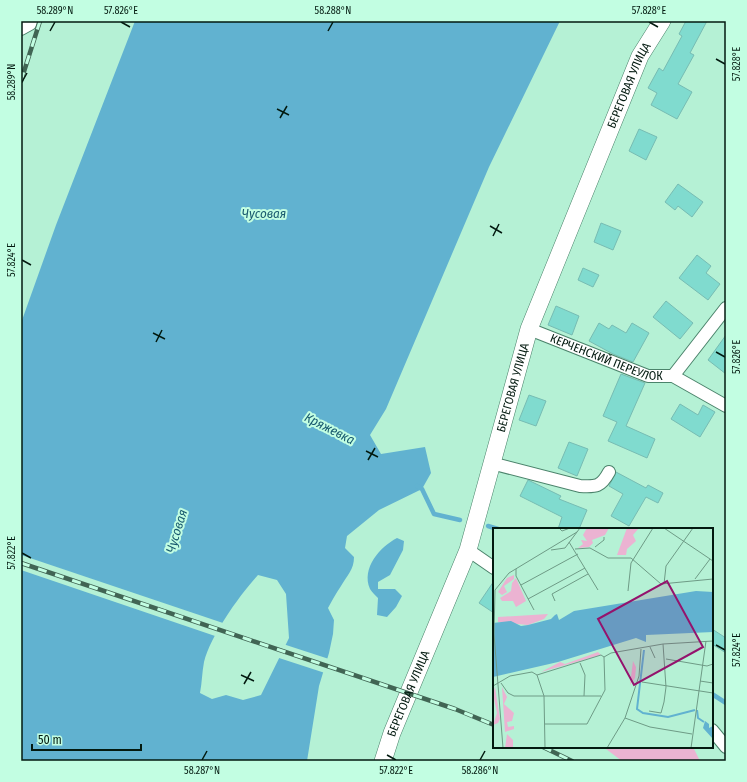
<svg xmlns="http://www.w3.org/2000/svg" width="747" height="782" font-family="'Fira Sans Condensed',sans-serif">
<rect width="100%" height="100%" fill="#b5f1d5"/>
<!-- green -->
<path fill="#ebb3d2" d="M606,747h87l7,14h-78l-16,-12z"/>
<!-- water -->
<g fill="#61b2d0" fill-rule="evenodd">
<path d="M135,21h425l-71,146 -103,242 -16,26 11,19 44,-7 6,26 -9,16 -43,21 -32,26 -2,12 9,9c0,13 -7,18 -13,29 -5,7 -9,15 -13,22l6,12 -1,14 -4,19 -10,33 -12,75h-286v-438l35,-98zM258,575l19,5 9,14 3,44 -28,57 -18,5 -17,-5 -14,4 -12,-6c2,-10 2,-21 4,-31 7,-27 35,-66 54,-87z"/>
<path d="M397,538l7,3 -1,9 -13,25 -12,7v7h17l7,7 -6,11 -9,10 -10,-2 1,-17c-2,-2 -6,-6 -8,-9 -9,-21 10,-42 27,-51z"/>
</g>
<!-- pier -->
<g fill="#b5f1d5">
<path d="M21,555l205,69 -8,13 -197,-67z"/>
<path d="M283,644l46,15 -4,14 -49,-16z"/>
</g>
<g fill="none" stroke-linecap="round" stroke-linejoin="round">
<!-- stream -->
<g stroke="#61b2d0" stroke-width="4.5">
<path d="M417,486l5,3 12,25 26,6"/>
<path d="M488,526l10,3"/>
<path d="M712,694l14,9"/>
</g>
</g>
<!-- building -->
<g fill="#80dbcf" stroke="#77bcb3">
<path d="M686,21h21l-17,32 4,2 -16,29 14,8 -15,27 -26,-14 6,-12 -9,-5 11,-20 4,3 19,-35 -3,-2z"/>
<path d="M639,129l18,8 -11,23 -17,-9z"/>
<path d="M678,184l25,18 -11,15 -14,-11 -3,4 -10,-8z"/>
<path d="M601,223l20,8 -8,19 -19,-8z"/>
<path d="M697,255l14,11 -5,7 14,11 -12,16 -29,-22z"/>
<path d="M583,268l16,7 -6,12 -15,-7z"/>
<path d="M666,301l27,22 -13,16 -27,-22z"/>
<path d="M556,306l23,10 -7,19 -24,-10z"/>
<path d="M599,323l10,6 3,-4 14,8 6,-10 17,10 -16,29 -20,-8 -24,-13z"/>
<path d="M726,335v39l-18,-14z"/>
<path d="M621,374l24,9 -19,43 29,13 -8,19 -39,-17 9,-19 -14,-6z"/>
<path d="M529,395l17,6 -10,25 -17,-6z"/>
<path d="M680,404l18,11 5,-10 12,7 -15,25 -29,-18z"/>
<path d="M569,442l19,7 -11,27 -19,-8z"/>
<path d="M616,472l30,16 2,-3 15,8 -5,10 -12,-6 -17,29 -18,-10 12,-22 -14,-8z"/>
<path d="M528,480l33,16 -2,3 28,11 -8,19h-21l4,-12 -42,-21z"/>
<path d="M494,581v32l-15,-10z"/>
<path d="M712,629l14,9v15l-14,-9z"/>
</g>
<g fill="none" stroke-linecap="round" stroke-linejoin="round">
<defs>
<g id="street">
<path d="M21,29l9,-5 1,-3"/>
<path id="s1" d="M529,329l119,47h25l53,30"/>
<path d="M673,376l53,-68"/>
<path d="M491,463l89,23c16,1 21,1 29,-14"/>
<path d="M468,550l26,18"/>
<path d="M712,730l14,17"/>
</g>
<g id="secondary">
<path id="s2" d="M383,761l9,-28 76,-183 61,-221 111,-273 22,-35"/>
</g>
</defs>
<!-- street casing -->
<use href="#street" stroke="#4b836b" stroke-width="14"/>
<!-- secondary casing -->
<use href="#secondary" stroke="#4b836b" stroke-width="18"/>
<!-- street -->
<use href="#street" stroke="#fff" stroke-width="12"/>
<!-- secondary -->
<use href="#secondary" stroke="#fff" stroke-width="17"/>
<defs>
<g id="rail">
<path d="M21,81l19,-60"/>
<path d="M21,563l434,146 39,16"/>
<path d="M543,747l29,14"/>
</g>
</defs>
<!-- rail casing -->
<use href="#rail" stroke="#416554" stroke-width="4.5"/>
<!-- rail -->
<use href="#rail" stroke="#c2fee2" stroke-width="3" stroke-dasharray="9" stroke-linecap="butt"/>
</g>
<!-- ticks -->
<path fill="none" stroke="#031a10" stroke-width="1.5" d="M121,22l9,5M649,22l9,5M50,31l5,-9M328,31l5,-9M716,59l9,5M22,82l5,-9M277,109l12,6M280,118l7,-12M490,226l12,7M493,236l6,-12M22,260l9,5M153,333l12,6M156,342l6,-12M716,352l9,5M366,451l12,6M368,460l7,-12M22,553l9,5M716,645l9,5M241,675l13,6M244,684l7,-12M387,755l9,5M202,760l5,-9M480,760l5,-9"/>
<g text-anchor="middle" stroke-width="4" stroke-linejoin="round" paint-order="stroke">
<!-- street labels -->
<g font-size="12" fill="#031a10" stroke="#c2fee2">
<text dy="4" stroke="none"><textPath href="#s2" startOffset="720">БЕРЕГОВАЯ УЛИЦА</textPath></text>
<text dy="4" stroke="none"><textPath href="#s1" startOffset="83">КЕРЧЕНСКИЙ ПЕРЕУЛОК</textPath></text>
<text dy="4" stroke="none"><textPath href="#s2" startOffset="396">БЕРЕГОВАЯ УЛИЦА</textPath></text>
<text dy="4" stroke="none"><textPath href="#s2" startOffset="72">БЕРЕГОВАЯ УЛИЦА</textPath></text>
</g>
<!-- water labels -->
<g font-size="13" font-style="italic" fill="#195a6f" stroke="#c2fee2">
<text x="264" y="218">Чусовая</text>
<text transform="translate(330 428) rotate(27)" y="5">Кряжевка</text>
<text transform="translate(176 531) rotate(-73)" y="5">Чусовая</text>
</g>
</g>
<!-- overview -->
<g transform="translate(493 528)">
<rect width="220" height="220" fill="#b5f1d5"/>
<path d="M94,0h22l-4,7 -13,5 1,3 -4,4 -11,1 5,-4 -2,-4 6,1 -4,-6zM134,0h12l-6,7 3,6 -9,8 -1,6h-9zM21,47v4l-10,7 3,6 -5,3 -4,-3 9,-14zM23,50l10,23 -10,6 -3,-6h-11l-2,-3 11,-7 1,-8zM55,86l-4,5 -16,6 -30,-3v-5zM105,124l3,3 -60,17 19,-10 5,2zM140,133l3,6 -1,11 -5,7zM2,159l5,32 -2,4 -5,2 4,-12 -4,-19zM9,159l5,10 -3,7 10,9 -2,8 -5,1 1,5 6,-1v3l-9,3zM14,206l6,6v8h-8z" fill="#ebb3d2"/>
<path d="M203,63l17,1v40l-67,3v7l-10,-4 -78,24 -65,15v-54l18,-2 10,5 7,-1 23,-6 4,-4 2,-1 2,6 15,-9zM212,193l4,3v4l4,-2v13l-10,-11z" fill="#61b2d0"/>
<path fill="none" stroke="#61b2d0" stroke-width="2" d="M151,122l-7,59 6,4 25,4 27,-7M204,182l1,8 6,4"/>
<path fill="none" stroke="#6e9b86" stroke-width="1" d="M66,0l3,3 8,-3M171,0l49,33M76,14l29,48M102,19l9,-7v-3M82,21l15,-1 18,10h23l30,26 52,-5M58,22l14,-2 15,-20M23,41v7l18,34M202,51l15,-20M171,56l2,-18 27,-38M28,57l57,-31M135,63l3,-28 22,-35M35,71l57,-31M62,73l-3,-7 36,-20M157,119l5,11M111,129l7,-4 52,-9 50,-3M173,131l41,7 6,-2M87,135l5,12 -1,21M44,147l7,21 1,52M207,153l13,2M149,154l71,11M8,155l7,10 6,3h87M0,158l17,-10 22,-4 5,3 64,-20 3,2M156,183l12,2 3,-11 2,-15 -3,-43M132,190l25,9 42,7M52,196h42l18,-34 -1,-33M10,220l-9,-114 1,-44 14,-17 68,-41M114,220l18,-30 14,-42 2,-27M198,220l15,-107"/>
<path fill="#94136d" fill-opacity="0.15" stroke="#94136d" stroke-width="2" d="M174,53l36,66 -69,38 -36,-66z"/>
<rect width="220" height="220" fill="none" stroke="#031a10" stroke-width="2"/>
</g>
<!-- border -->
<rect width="747" height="782" fill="none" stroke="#c2fee2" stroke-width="44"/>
<!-- scale -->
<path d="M32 744v6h109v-6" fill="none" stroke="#031a10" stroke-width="2"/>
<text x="38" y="744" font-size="12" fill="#031a10" stroke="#c2fee2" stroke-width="3" paint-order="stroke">50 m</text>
<rect x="22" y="22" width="703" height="738" fill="none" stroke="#031a10" stroke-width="1.5"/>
<g font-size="10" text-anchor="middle" fill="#031a10">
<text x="55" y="14">58.289°N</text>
<text x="121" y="14">57.826°E</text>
<text x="333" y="14">58.288°N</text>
<text x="649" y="14">57.828°E</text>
<text transform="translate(736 64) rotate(-90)" y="4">57.828°E</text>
<text transform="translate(11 82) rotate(-90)" y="4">58.289°N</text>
<text transform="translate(11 260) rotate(-90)" y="4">57.824°E</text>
<text transform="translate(736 357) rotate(-90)" y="4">57.826°E</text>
<text transform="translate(11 553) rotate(-90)" y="4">57.822°E</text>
<text transform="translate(736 650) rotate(-90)" y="4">57.824°E</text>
<text x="202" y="774">58.287°N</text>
<text x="396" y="774">57.822°E</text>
<text x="480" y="774">58.286°N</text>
</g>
</svg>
